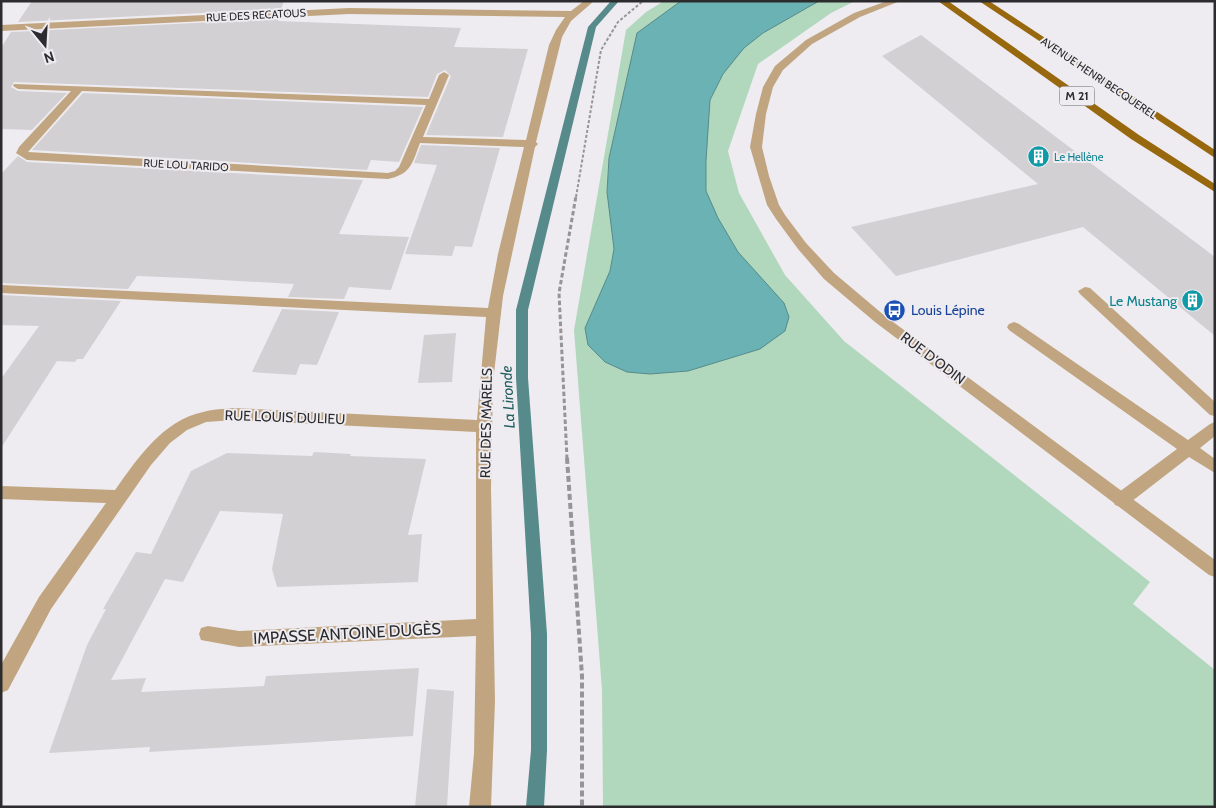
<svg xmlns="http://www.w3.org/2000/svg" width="1216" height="808" font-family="Cabin,sans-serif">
<rect width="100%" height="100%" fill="#eeecf0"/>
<!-- green -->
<path fill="#b1d8bd" d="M664,1h191l-24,12 -73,51 -30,87 11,42 46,82 59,66 306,241 -17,22 82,66v137h-612l-1,-117 -28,-360 52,-300 20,-18z"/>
<!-- water -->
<path fill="#6ab2b3" stroke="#578a8b" d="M681,1h138l-56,32 -19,15 -21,26 -13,26 -4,61v30l12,27 20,34 46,51 5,14 -4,14 -25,18 -72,22 -38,3 -23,-2 -22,-10 -17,-17 -3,-17 25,-57 4,-22 -7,-57 2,-34 28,-125z"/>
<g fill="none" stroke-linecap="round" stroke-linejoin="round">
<!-- stream -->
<path fill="#578a8b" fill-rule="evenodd" d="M611,1h8l-23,26 -68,283v68l19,256v116l-3,57h-18l5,-57v-116l-15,-256v-68l72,-283z"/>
</g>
<!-- building -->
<g fill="#d3d0d4">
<path d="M32,1h252l-3,8 -263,13z"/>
<path d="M279,19l-1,2 183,7 -7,19 74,2 -25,88 -77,-2 25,-59 -6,-6 -8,4 -9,23 -414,-15 -3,5 7,4 49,2 -35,37 -31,-1v-81l10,-16z"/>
<path d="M921,35l294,222v79l-132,-109 -187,49 -45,-49 187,-43 -156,-128z"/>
<path d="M83,93l340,14 -24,55 -28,-2 -4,10 -335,-20z"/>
<path d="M421,145l79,3 -28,99 -17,-1 -3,10 -47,-2 32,-89 -23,-2z"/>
<path d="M18,156l9,6 336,18 -24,54 70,3 -18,53 -42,-3 -5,12 -56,-2 6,-13 -108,-6 -49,-2 -9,13 -127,-6v-109z"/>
<path d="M1,295l120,6 -38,58h-6l-2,3 -18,-1 -56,87v-69l38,-53 -38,-1z"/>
<path d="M282,309l57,3 -22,53 -17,-1 -4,11 -44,-3z"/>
<path d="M456,333l-4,49 -34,1 6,-48z"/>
<path d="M314,452l37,2 -1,2 76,3 -18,76 14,-1 -4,48 -141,5 -5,-18 11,-55 -63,-3 -37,71 -18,-3 -54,101 35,-2 -5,14 123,-6 2,-10 153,-8 -6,68 -264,16 1,-5 -101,6 38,-108 19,-36h-3l33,-57 15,2 40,-83 36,-18 85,3z"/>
<path d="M427,689l27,2 -7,116h-32z"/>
</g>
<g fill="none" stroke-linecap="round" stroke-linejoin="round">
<!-- path-far2 -->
<path stroke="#959497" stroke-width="2" stroke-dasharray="3 2" stroke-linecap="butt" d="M576,197l25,-147 17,-28 25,-21"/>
<!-- path-far1 -->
<path stroke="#959497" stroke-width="3" stroke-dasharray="4.5 2.5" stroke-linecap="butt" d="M567,459l-8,-166 17,-97"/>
<!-- path -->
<path stroke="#959497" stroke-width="4" stroke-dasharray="6 3" stroke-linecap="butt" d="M567,458l15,218v131"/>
<!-- lane -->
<g fill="#c0a580" fill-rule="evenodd">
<path d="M1085,287l5,1 125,114v14l-5,-1 -130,-121 -2,-3z"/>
<path d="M1014,322l5,2 169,116 22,-16 5,-2v14l-15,12 15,11v14l-26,-16 -62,48 -6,2 -6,-2 -2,-5 2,-5 62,-46 -168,-119 -2,-3 2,-3z"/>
</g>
<!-- street -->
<g fill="#c0a580" fill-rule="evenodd">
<path d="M584,1h10l-23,20 -9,16 -26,105 2,2 -3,3 -32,149 -10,86 -2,106 4,213 -4,106h-22l5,-53 2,-118 -237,11 -38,-7 -2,-6 2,-6 7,-2 31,5 237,-12v-187l-242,-12 -28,2 -19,8 -17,13 -19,22 -100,144 -43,81 -7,3v-28l38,-68 67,-94 -105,-4v-13l114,4c23,-32 47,-69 88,-78 10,-3 21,-3 31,-4l243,12 9,-103 -485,-24v-8l487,23 10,-54 26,-107 -104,-4c-8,21 -9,31 -32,36l-361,-19 -11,-7 3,-6 52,-56 -53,-2 -5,-3 1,-2 415,15 10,-24 5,-3 5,3 -26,62 103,3 23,-95 7,-15 9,-13 -216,-3 -348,17v-6l348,-17 222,3zM82,91l344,14 -27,62 -4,4 -7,2 -360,-21z"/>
<path d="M887,1h13l-40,16 -48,27 -29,26 -10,17 -7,27 -4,33 7,29 10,29 6,10 21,28 28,30 51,43 330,244v17l-6,-2 -334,-253 -51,-43 -26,-30 -22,-30 -9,-14 -17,-58 6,-33 7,-27 12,-21 31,-26 48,-27z"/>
</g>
<!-- primary -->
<g fill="#98680e" fill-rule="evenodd">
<path d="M938,1h10l191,134 76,49v8l-84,-53z"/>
<path d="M979,1h10l226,149v8z"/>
</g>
</g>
<!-- icons -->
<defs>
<symbol id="building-disc" viewBox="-11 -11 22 22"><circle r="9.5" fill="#0f9aa8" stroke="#eeecf0"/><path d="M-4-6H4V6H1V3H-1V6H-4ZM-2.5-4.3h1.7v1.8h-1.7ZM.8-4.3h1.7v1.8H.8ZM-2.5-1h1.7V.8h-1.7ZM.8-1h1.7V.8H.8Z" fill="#fff"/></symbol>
<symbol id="bus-disc" viewBox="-11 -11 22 22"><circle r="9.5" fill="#1a4fb4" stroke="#eeecf0"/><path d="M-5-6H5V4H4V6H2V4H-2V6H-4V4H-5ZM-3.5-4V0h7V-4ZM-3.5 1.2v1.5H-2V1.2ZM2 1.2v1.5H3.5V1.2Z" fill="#fff"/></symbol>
</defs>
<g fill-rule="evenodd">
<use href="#building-disc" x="1026" y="144" width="25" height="25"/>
<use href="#building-disc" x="1180" y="288" width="25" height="25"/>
<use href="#bus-disc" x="882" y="298" width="25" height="25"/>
</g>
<g text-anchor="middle" stroke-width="4" stroke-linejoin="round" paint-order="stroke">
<!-- far-street labels -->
<g font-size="11" fill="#2c2b2d" stroke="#eeecf0">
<text transform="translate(256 15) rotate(-3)" y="4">RUE DES RECATOUS</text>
<text transform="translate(1099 78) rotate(34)" y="4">AVENUE HENRI BECQUEREL</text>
<text transform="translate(186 165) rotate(3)" y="4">RUE LOU TARIDO</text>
</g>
<!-- far-culture labels -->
<g font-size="11" fill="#0d838f" stroke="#eeecf0" text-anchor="start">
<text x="1054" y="161">Le Hellène</text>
</g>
<!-- shield labels -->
<rect fill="#eeecf0" stroke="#666568" stroke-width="1" x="1059.5" y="86.5" width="35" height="19" rx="4"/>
<g font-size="12" font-weight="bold" fill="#2c2b2d">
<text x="1077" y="100">M 21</text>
</g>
<!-- culture labels -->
<g font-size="14" fill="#0d838f" stroke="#eeecf0" text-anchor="end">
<text x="1177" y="306">Le Mustang</text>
</g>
<!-- transit labels -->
<g font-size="14" fill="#164399" stroke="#eeecf0" text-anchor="start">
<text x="911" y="315">Louis Lépine</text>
</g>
<!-- street labels -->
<g font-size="14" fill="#2c2b2d" stroke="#eeecf0">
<text transform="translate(933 358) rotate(37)" y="5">RUE D'ODIN</text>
<text transform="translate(285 417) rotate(2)" y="5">RUE LOUIS DULIEU</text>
<text transform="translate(486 423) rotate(-89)" y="5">RUE DES MARELS</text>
</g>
<!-- water labels -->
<g font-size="15" font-style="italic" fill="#235f60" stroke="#eeecf0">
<text transform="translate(508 397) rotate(-93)" y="5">La Lironde</text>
</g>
<!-- near-street labels -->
<g font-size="16" fill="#2c2b2d" stroke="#eeecf0">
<text transform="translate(347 633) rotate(-3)" y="6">IMPASSE ANTOINE DUGÈS</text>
</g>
</g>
<!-- border -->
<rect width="1216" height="808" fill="none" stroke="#2c2b2d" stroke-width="5"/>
<!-- north arrow -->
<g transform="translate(45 45) rotate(162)" stroke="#eeecf0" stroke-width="4" paint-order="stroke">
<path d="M0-4L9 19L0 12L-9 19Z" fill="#2c2b2d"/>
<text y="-8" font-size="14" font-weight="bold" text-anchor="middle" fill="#2c2b2d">N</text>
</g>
</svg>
